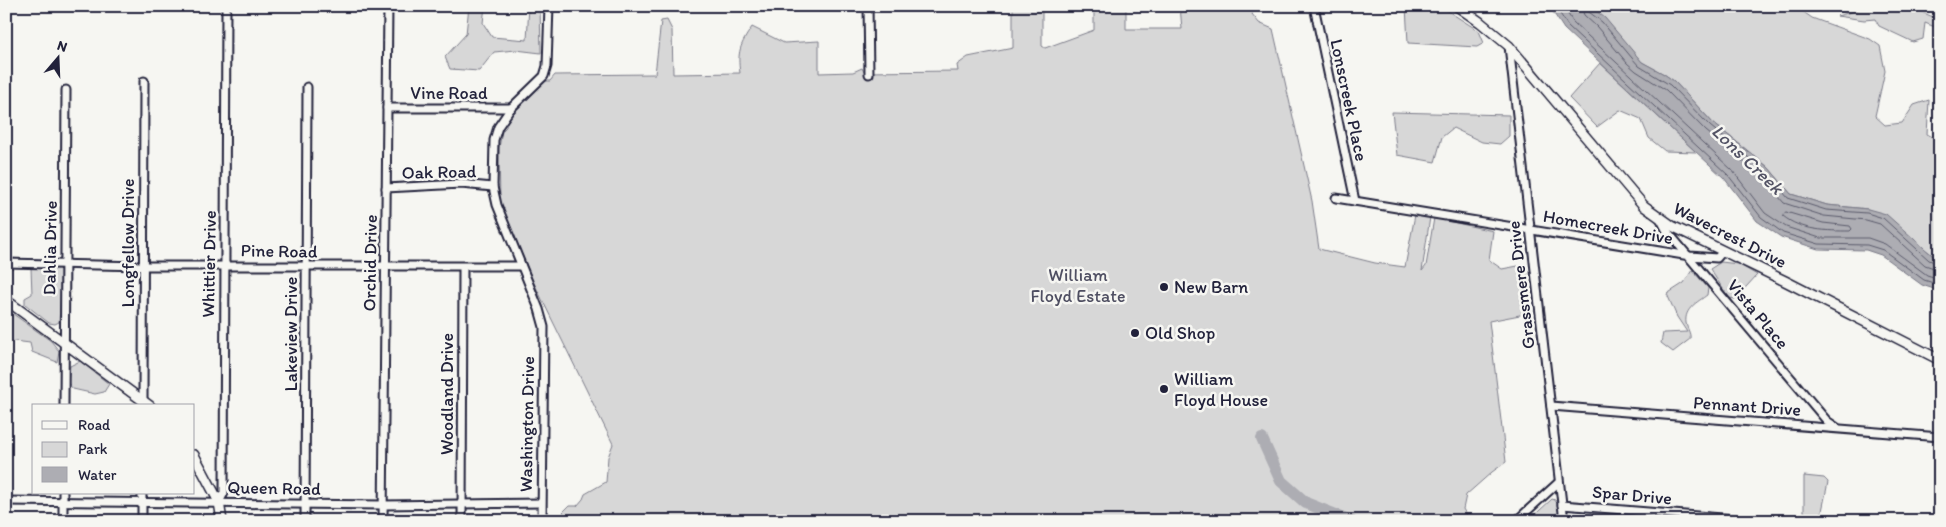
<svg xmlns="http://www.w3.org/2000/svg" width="1946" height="527" font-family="Itim,sans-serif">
<rect width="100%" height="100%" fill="#f6f6f2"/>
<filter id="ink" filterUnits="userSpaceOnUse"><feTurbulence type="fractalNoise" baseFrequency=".02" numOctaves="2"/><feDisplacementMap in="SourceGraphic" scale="10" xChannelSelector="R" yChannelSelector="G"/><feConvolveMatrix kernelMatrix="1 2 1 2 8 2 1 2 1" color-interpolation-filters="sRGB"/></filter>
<g filter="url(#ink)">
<!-- green -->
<g fill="#d7d7d7" stroke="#7c7c89">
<path d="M469,6h16l-2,17 9,14 35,3 2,-34h11l1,47 -25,-3 -22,2 -15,19 -29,-2 -5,-12 21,-23z"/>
<path d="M1013,6h29v40l3,2 49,-18v-24h32v23h56l-2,-23h76l-4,8 7,9 14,6 39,172 7,48 56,14 30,4 10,-52 15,2 -8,54 4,-5 8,-48 59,13 -4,29 13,9 16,-3 9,5 5,36 -2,6 -41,8 17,141 -14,10 -26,23 -3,14 7,12h-900l-7,-9 6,-6h8l6,-7 2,-5 21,-12 2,-25 5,-13 -80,-163 -33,-79 -1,-54 3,-17 4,-4 1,-7 38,-39h5l5,-6 100,-1 6,-53 6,-1 5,10 1,44 67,-1c-3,-21 0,-28 12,-46l32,16 35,-2v32l34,-1 9,-4 2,4 94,-1 -1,-6 11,-8 45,-9z"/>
<path d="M1406,6h34l39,25 5,12 -7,4 -69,-4z"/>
<path d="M1590,6h205l17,12 58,21 10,7 5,25 -10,45 10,9 17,-2 12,-18 15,-5 -2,34 13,7v119l-72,-51 -41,-4 -36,-11 -23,-27 -55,-44 -39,-42 -10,-7 -22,-12z"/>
<path d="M1862,6l48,1 30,13v9l-15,-6 -2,16 -10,3 -34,-16 -4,-7 -11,1 -27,-4 21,-6z"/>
<path d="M1600,63l96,89 -31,-1 -16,-13 -8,-19 -21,-9 -23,17 -28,-29z"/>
<path d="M1392,112l117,3v21l-9,8 -18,-2 -29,-14 -11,9 -7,25 -38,-7z"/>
<path d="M1721,262l17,2 19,11 -22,24 -6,-1 -19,-29z"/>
<path d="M56,267l5,3 1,5 -3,47 -4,2 -6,-1 -24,-19v-6l7,-4 -1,-26z"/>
<path d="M1692,270l16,18 -1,7c-9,7 -23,13 -21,28 1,6 5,10 4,16l-17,13 -12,-9 2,-10 24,-1 -10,-15 -10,-23 17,-11z"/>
<path d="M6,309l45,32 8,10 -2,11 -25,-10 -2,-9 -24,-3z"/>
<path d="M80,361l29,23 -5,8 -9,2 -22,-5 -5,-6 2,-17z"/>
<path d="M1804,476l20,2 4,4 -7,34 -10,1 -7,-5z"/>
<path d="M1552,499l3,1 3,5 1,16h-31z"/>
</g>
<!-- water -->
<path fill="#adadb3" stroke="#757583" d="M1549,6h41l15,12 37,44 22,12 10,7 39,42 55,44 23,27 36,11 41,4 18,5 47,42 7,4v31l-18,-6 -41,-30 -15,-5 -48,-1 -37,-12 -24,-16 -33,-43 -160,-149z"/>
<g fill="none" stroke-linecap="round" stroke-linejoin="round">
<!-- shore -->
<g stroke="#5a5a6b" stroke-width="1">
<path d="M1555,6l13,20 160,149 33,42 22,16 36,11 48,1 16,5 41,30 16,5"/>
<path d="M1563,6l10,16 159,148 33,43 21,14 34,11h48l17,6 42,31 13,4"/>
<path d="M1581,6l3,9 13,12 30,36 9,8 30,19 40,41 54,44 24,28 40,13 42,4 14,4 45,41 15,5"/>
<path d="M1588,6l1,6 13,10 30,36 7,8 31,19 40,41 55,45 23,27 38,12 41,3 16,5 46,42 11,4"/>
<path d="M1786,212l37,11 27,3 2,3 -2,2c-22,0 -49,0 -67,-15z"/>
</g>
<!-- river -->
<path stroke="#adadb3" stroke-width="12" d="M1262,439l19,42 25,22 45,18"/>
<defs>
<g id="minor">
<path d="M868,6l1,68"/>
<path d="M1314,6l41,195"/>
<path d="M1509,46l55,475"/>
<path d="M387,108h124"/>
<path d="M386,188l75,-4 32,3"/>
<path d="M1336,198l354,58 27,2 6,-7"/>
<path d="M1660,218l7,13 160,190 9,6"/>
<path d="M6,263l137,3h378"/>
<path d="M143,403l1,-322"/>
<path d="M64,406l2,-316"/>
<path d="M1551,406l389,31"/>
<path d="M63,493v28"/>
<path d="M6,501l377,4 158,-2"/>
<path d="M219,502l5,-9 2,-487"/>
<path d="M1562,505l197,16"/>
<path d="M142,521v-28"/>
<path d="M305,521l2,-434"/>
<path d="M383,521l5,-515"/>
<path d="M462,521l1,-254"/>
<path d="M542,521l2,-194 -5,-18 -42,-104 -4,-18 1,-47 4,-13 13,-19 33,-32 3,-10 2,-60"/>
<path d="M1516,521l43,-39"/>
</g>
<g id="tertiary">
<path d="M1457,6l23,16 29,24 135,160 28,20 113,55 155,79"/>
<path d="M6,300l144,106"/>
<path d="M194,455l25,47 3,19"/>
</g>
</defs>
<!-- minor casing -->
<use href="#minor" stroke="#22223b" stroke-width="11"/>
<!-- tertiary casing -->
<use href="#tertiary" stroke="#22223b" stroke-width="12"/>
<!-- minor -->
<use href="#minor" stroke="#f6f6f2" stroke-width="7"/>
<!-- tertiary -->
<use href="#tertiary" stroke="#f6f6f2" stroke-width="9"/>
</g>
</g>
<!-- markers -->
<g fill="#22223b" stroke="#f6f6f2" stroke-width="2">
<circle cx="1164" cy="287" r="5"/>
<circle cx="1135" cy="333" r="5"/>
<circle cx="1164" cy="389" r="5"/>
</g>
<g text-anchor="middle" stroke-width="5" stroke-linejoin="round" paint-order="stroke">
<!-- street labels -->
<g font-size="18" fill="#22223b" stroke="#f6f6f2">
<text x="449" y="99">Vine Road</text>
<text transform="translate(1349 100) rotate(78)" y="6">Lonscreek Place</text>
<text transform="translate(439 172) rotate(-1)" y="6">Oak Road</text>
<text transform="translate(1608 227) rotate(10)" y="6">Homecreek Drive</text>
<text transform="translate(1730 235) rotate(27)" y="6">Wavecrest Drive</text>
<text transform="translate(128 243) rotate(-90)" y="6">Longfellow Drive</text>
<text transform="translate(50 248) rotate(-89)" y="6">Dahlia Drive</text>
<text transform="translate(279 251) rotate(1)" y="6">Pine Road</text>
<text transform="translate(370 263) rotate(-89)" y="6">Orchid Drive</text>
<text transform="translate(209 264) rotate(-89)" y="6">Whittier Drive</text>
<text transform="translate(1521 285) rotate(-97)" y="6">Grassmere Drive</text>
<text transform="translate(1758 314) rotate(50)" y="6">Vista Place</text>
<text transform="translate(291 334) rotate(-90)" y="6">Lakeview Drive</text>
<text transform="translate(447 394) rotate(-90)" y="6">Woodland Drive</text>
<text transform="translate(1747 406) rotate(4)" y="6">Pennant Drive</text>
<text transform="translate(527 424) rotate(-89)" y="6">Washington Drive</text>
<text transform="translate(274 488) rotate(1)" y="6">Queen Road</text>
<text transform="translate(1632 495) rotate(5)" y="6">Spar Drive</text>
</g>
<!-- park labels -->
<g font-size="18" fill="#4f4f62" stroke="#f6f6f2">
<text x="1078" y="281">William<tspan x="1078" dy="21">Floyd Estate</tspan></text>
</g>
<!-- poi labels -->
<g font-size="18" fill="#22223b" stroke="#f6f6f2" text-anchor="start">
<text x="1174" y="293">New Barn</text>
<text x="1145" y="339">Old Shop</text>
<text x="1174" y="385">William<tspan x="1174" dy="21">Floyd House</tspan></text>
</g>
<!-- water labels -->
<g font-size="19" font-style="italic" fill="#535365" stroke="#f6f6f2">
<text transform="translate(1748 159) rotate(44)" y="7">Lons Creek</text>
</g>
</g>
<!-- margin -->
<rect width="1946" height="527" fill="none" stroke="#f6f6f2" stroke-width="25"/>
<rect x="12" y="12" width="1921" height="502" fill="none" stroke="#22223b" stroke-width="2" filter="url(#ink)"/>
<!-- legend -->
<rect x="32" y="404" width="162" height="90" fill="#f6f6f2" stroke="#a1a1a9"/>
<rect x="42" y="421" width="25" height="8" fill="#f6f6f2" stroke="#a1a1a9"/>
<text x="78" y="430" font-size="15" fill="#22223b">Road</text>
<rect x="42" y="442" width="25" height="15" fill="#d7d7d7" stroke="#a1a1a9"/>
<text x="78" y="454" font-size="15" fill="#22223b">Park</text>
<rect x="42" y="467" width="25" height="15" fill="#adadb3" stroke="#a1a1a9"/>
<text x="78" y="480" font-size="15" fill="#22223b">Water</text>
<!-- north arrow -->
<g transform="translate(58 58) rotate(19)" stroke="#f6f6f2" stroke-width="4" paint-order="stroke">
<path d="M0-4L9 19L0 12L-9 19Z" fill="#22223b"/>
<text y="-8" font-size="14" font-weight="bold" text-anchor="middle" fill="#22223b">N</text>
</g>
</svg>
